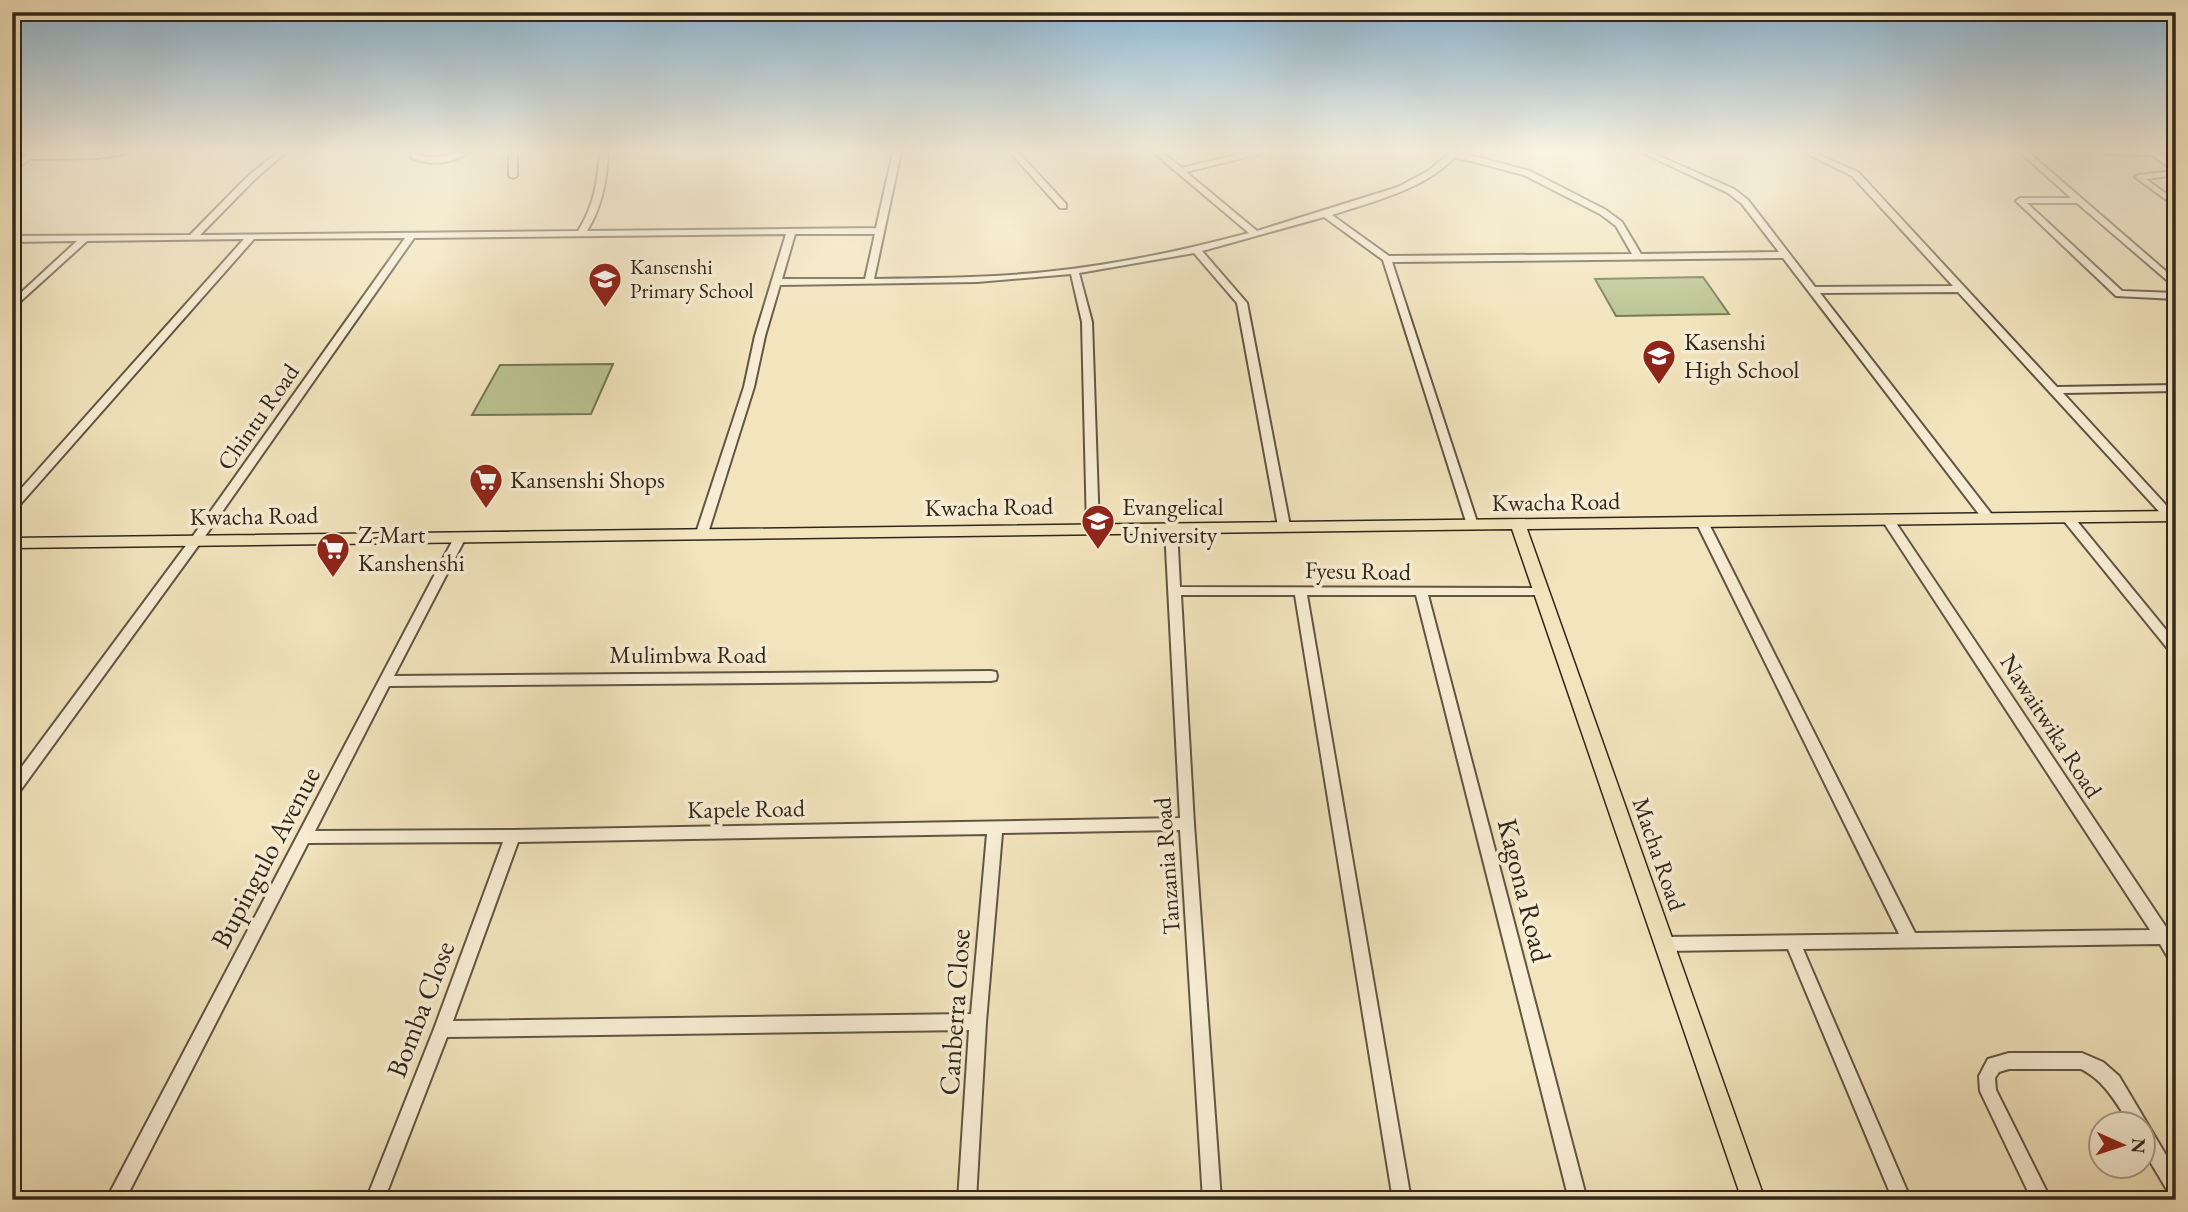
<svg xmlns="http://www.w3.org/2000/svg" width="2188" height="1212" font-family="'EB Garamond',serif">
<rect width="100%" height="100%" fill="#f2e4bd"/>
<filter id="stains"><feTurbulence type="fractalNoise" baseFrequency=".00286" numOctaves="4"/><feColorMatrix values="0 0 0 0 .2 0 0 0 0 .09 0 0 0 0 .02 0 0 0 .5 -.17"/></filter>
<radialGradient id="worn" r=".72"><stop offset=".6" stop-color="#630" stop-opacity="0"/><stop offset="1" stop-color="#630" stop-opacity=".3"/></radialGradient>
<!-- green -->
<g fill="#bac492" stroke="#757656" stroke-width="2">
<path d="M1703,277l26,37 -113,2 -21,-37z"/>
<path d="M613,364l-22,50 -119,1 28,-50z"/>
</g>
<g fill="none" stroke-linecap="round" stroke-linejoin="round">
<defs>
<g id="minor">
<path d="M29,152h6l1,2 93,-2 -4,2 -29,4 -66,1 -18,13v-6z"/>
<path d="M278,152h8l-33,29 -53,54 378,-4c16,-25 20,-51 22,-79h8c-1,28 -6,55 -21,79l289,-3 17,-76h8l-27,127c57,-1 114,-1 171,-7 69,-7 137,-21 204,-39l-96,-81h8l21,16 66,-16h12l-1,2 -73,18 71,59 141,-44 30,-16 23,-19h8l71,19 76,39 16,12 19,32 138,-2 -37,-48 -14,-11 -87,-41h9l84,37 14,11 67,87 138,-1 -101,-110 -49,-24h9l46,20 199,215 119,-2v6l-113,2 113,123 -6,4 -4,-1 -208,-227 -138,1 173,223 2,3 -2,3h-8l-202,-264 -391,4 86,263 -6,4 -4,-1 -85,-268 -59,-43 -122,34 45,52 43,223 -2,3h-8l-2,-3 -41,-223 -43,-50 -115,20 13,49 7,207 -2,3h-8l-2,-3 -5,-207 -11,-48 -94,8 -197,3 -15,51 -11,51 -46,146 -6,4 -6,-4 48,-146 11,-51 31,-102 -372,4 -213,304 -184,253 -5,2v-17l181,-244 212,-298 -151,1 -238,270 -4,1v-11l232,-260 -157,2 -75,68v-8l65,-60 -65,1v-6l178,-1 57,-58zM1455,157l69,18 76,39 16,12 16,28 -243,2 -57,-41c42,-14 91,-25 123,-58zM795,234h80l-10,45h-83z"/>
<path d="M413,152h8l-2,3c19,7 33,-4 50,-3 -16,12 -39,14 -57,6z"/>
<path d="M509,152h8v24l-4,2 -4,-2z"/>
<path d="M1010,152h8l48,52v4h-6z"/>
<path d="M2020,152h8l148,128v8l-99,-85h-50l95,88 54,2v6l-60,-3 -100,-95 4,-3h51z"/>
<path d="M2104,152h54l18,13v10l-30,4 30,22v6l-41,-30 4,-2 35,-4 -22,-16 -44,-1z"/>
<path d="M2068,514l4,1 104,127v14l-4,-2 -108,-133 -2,-3z"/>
<path d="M1888,516l4,1 276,413h8v33l-6,-2 -10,-17 -357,5 108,251h-18l-105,-251 -123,2 -5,-2 -3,-5 3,-5 5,-2 234,-3 -203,-412 2,-3 4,-1 6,4 207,411 235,-3 -266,-407 -2,-3z"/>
<path d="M1171,525l6,4 3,58 365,1 2,3 -6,4h-113l159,605h-18l-153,-605h-109l104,605h-18l-98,-605h-114l13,229 27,376h-18l-23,-370 -178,3 -16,189 -10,178h-18l11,-170 -522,7 -63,163h-18l68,-171 69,-187 -195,1 -183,357h-19l350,-666h8l2,3 -72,139 597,-5 5,1 1,4 -1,4 -5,1 -602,5 -74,145 198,-1 667,-12 -15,-289zM987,834l-16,180 -518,7 65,-179z"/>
<path d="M2009,1053h73l21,9 16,14 57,96v26l-6,-3 -28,-47v-24h-12c-14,-21 -25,-43 -49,-55h-72l-10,3 -4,6 1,12 55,110h-19l-52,-109 -1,-15 9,-17z"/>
</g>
<path id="major" d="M2176,511v10l-649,8 238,671h-23l-230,-671 -1500,19v-10z"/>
</defs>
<!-- minor casing -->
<use href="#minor" stroke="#605644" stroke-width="4"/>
<!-- major casing -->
<use href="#major" stroke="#30271b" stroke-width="3"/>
<!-- minor -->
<use href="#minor" fill="#f7edd4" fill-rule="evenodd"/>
<!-- major -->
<use href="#major" fill="#f2e4bd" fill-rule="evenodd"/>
</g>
<!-- sky -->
<linearGradient id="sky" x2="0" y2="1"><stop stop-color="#8bb7d6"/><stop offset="0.47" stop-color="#f9f3e1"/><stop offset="1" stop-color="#f9f3e1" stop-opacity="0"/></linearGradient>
<rect width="2188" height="321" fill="url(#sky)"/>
<!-- icons -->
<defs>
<symbol id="school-pin" viewBox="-11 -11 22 30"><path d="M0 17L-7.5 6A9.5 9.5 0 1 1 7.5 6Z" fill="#8f2418" stroke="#f7edd4"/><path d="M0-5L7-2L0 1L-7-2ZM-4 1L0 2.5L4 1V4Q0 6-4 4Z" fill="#fff"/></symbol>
<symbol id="supermarket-pin" viewBox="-11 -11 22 30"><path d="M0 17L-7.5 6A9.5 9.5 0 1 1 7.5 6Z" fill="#8f2418" stroke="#f7edd4"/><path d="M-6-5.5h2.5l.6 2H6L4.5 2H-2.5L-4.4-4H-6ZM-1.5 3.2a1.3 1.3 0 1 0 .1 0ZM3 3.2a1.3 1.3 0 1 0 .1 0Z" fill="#fff"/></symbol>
<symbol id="university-pin" viewBox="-11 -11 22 30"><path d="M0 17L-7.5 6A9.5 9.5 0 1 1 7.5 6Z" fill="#8f2418" stroke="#f7edd4"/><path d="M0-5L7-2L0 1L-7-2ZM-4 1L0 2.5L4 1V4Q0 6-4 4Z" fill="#fff"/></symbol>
</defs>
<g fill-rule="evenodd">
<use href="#school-pin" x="586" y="260" width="38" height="52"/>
<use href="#school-pin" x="1640" y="337" width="38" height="52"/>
<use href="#supermarket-pin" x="467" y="461" width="38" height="52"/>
<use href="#university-pin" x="1079" y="502" width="38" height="52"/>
<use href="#supermarket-pin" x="314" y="530" width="38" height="52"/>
</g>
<g text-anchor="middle" stroke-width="7" stroke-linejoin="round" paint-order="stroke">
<!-- far-poi labels -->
<g font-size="21" fill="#30271b" stroke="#f7edd4" text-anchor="start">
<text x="630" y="274">Kansenshi<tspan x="630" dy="24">Primary School</tspan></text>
</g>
<!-- poi labels -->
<g font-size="24" fill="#30271b" stroke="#f7edd4" text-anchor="start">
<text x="1684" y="350">Kasenshi<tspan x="1684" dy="28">High School</tspan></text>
<text x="510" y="488">Kansenshi Shops</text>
<text x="1122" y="515">Evangelical<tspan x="1122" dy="28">University</tspan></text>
<text x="358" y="543">Z-Mart<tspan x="358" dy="28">Kanshenshi</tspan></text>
</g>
<!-- street labels -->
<g font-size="24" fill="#30271b" stroke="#f7edd4">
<text transform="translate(258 417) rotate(-55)" y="8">Chintu Road</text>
<text transform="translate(1556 502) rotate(-1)" y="8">Kwacha Road</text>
<text transform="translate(989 507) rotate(-1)" y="8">Kwacha Road</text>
<text transform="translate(254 516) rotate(-1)" y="8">Kwacha Road</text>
<text transform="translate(1358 571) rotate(1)" y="8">Fyesu Road</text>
<text x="688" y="663">Mulimbwa Road</text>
<text transform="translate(2051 726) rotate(57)" y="8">Nawaitwika Road</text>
<text transform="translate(746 809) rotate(-1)" y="8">Kapele Road</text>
<text transform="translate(1659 854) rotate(71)" y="8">Macha Road</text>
<text transform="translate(1167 866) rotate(-94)" y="8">Tanzania Road</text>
</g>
<!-- near-street labels -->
<g font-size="28" fill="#30271b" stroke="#f7edd4">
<text transform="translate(265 857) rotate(-62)" y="10">Bupingulo Avenue</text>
<text transform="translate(1525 890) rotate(76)" y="10">Kagona Road</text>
<text transform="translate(420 1009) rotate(-69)" y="10">Bomba Close</text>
<text transform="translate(954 1012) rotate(-86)" y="10">Canberra Close</text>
</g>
</g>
<!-- margin -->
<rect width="2188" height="1212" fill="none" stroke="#f2e4bd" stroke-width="42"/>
<rect x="14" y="14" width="2160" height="1184" fill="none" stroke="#30271b" stroke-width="3.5"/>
<rect x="21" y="21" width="2146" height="1170" fill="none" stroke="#30271b" stroke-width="2"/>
<!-- north arrow -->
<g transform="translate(2122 1145) rotate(93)"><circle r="33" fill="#f7edd4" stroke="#a79e8a" stroke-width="2"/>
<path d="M0-5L12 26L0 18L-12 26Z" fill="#8f2418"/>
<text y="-10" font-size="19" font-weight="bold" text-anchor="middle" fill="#30271b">N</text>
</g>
<rect width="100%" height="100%" filter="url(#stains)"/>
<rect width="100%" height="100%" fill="url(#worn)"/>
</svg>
